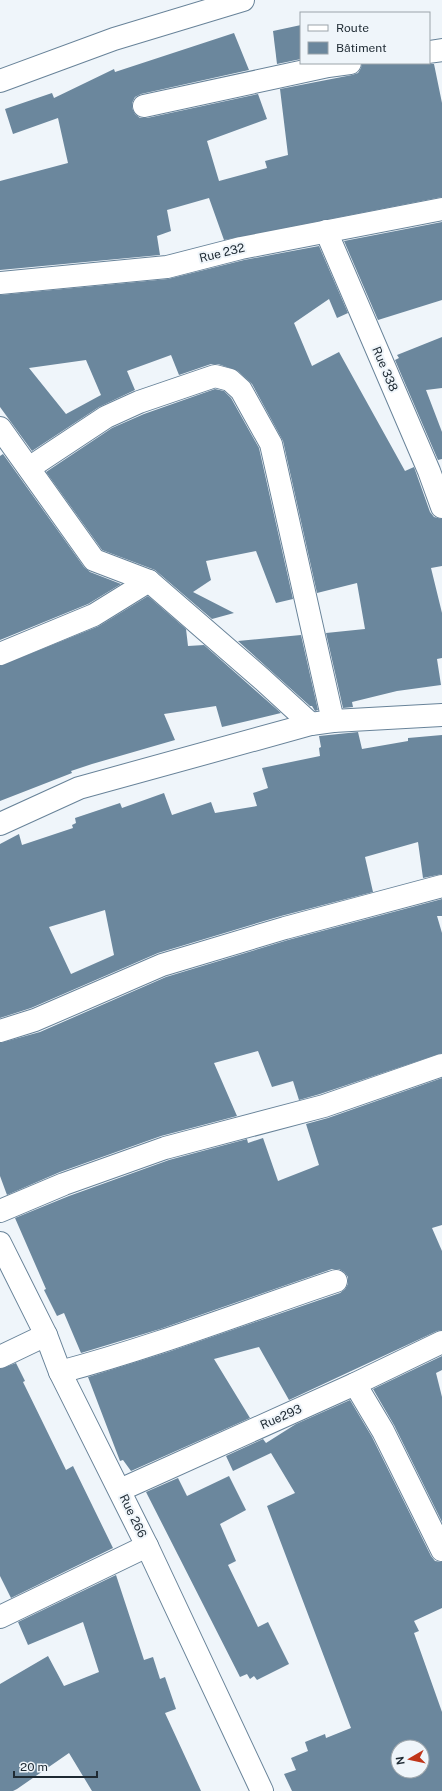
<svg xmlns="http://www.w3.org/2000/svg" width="442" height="1791" font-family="'Public Sans',sans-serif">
<rect width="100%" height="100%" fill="#eff5fa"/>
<!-- building -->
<g fill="#6b879d" fill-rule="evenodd">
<path d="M301,25v34l-24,5 -4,-33z"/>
<path d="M234,33l15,37 -108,24 -6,3 -3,6v5l3,6 5,4h7l111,-24 9,25 -60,22 12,40 48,-13 -2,-7 23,-6 -8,-66 72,-14 6,-2 3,-5 1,-5 72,1 8,39v94l-218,43 -15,-42 -42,12 4,21 -14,5 3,19 -160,15v-89l68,-18 -10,-45 -45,16 -8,-25 47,-16 2,5 60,-29 1,3z"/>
<path d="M442,222v78l-64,20 -34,-79z"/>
<path d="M319,246l29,67 -11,5 -8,-19 -35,24 18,43 27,-14 66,119 9,-4 16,45 4,5 8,2v47l-11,2 11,45v45l-5,1 4,26 -44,6 -45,11 1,5 -10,1 -17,-75 39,-4 -8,-46 -40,10 -34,-152 -31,-57 -14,-13 -20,-7h-7l-32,11 -8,-20 -44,16 8,19 -36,17 -67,44 -32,-44v-112l168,-16 76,-19zM86,360l15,35 -35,19 -37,-46z"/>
<path d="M442,337v51l-16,2 16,42v27l-4,1 -43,-100 4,-2 -2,-3z"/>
<path d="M215,389l9,2 7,7 28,50 34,151 -17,4 -20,-52 -50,10 5,19 -18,12 41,21 -22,6 -57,-49 -53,-20 -56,-78 66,-44 32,-14z"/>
<path d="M3,454l81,113 6,5 31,12 -33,20 -88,36v-184z"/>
<path d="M148,596l38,33 2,17 16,-1 77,68 -59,14 -6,-21 -52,8 11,26 -83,24 -21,7 1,2 -72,28v-135l99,-40z"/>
<path d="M301,635l17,75 -3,1 -3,-5h-2l-72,-65z"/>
<path d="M358,732l4,17 46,-8v-3l34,-3v139l-19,4 -5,-36 -53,15 8,35 -92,24 -123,37 -127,55 -31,10v-174l19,-10 3,11 51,-17 -1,-3 4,-2 -1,-5 45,-15 2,5 42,-15 8,22 39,-13 4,11 42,-7 -4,-13 15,-5 -6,-20 58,-12 -1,-8 2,-1 -2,-11zM105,910l9,45 -43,19 -22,-47z"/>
<path d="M442,899v17h-5l5,17v120l-122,41 -21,6 -6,-19 -21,6 -14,-36 -44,12 23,53 -76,20 -101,36 -53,23 -7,-19v-133l40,-11 126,-55 122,-37z"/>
<path d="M442,1078v147l-10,3 10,23v79l-5,1 -148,69 -30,-53 -45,12 36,59 -119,53 -8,-11 -3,1 -32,-84 80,-25 172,-59 5,-4 3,-5v-7l-4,-5 -5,-3h-7l-172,60 -79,24 -17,-40 -7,3 -13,-26 2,-1 -31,-71 54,-22 100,-36 78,-21 1,4 15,-5 15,43 41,-16 -13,-41 22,-6z"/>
<path d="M442,1356v14l-6,3 6,24v125l-48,-97 -21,-36z"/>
<path d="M16,1363l9,18 -2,1 43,88 7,-4 40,82 -102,50 -11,-22v-207z"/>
<path d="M350,1400l22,37 59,119 4,5 7,1v46l-28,13 5,10 -5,2 28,79v79h-150l-8,-17 12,-4 -5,-12 17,-7 -3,-9 20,-8 1,4 25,-10 -84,-222 28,-13 -24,-40 -38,18 -7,-15 37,-17 3,4 30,-19zM398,1747h24v24h-24z"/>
<path d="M229,1476l17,34 -26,14 16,37 -8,4 30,62 10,-5 21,42 -32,16 -3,-4 -4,3 -3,-5 -7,3 -94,-185 32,-14 9,18z"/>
<path d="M116,1575l28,85 9,-3 7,22 5,-2 11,32 -11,4 36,78h-109l-23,-38 -52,36 -4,2h-13v-107l48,-28 16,30 35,-14 -16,-50 -55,23 -10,-23z"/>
</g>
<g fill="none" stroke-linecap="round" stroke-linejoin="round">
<defs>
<g id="minor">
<path d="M429,52l13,-2"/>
<path d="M0,81l114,-42 129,-39"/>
<path d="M144,106l184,-40 22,-3"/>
<path d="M326,231l103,240 13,36"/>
<path d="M0,283l167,-16 74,-19 201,-39"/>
<path d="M0,428l94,132 55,21 114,99 48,44"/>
<path d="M29,468l77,-51 33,-15 76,-26 15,4 11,10 30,54 62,277"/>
<path d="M0,654l94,-39 55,-34"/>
<path d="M0,824l79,-36 232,-64 22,-3 109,-6"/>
<path d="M0,1031l35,-11 127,-55 123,-37 157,-42"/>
<path d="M0,1211l64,-27 101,-36 159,-42 118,-41"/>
<path d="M0,1357l46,-22"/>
<path d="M60,1372c94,-25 184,-60 276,-91"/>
<path d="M355,1384l28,47 59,119"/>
<path d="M120,1490l235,-106 87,-42"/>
<path d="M0,1617l147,-71"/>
</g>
<path id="major" d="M0,1243l46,92 14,37 87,174 115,245"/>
</defs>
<!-- minor casing -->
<use href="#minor" stroke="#688399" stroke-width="24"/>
<!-- major casing -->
<use href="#major" stroke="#688399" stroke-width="24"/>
<!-- minor -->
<use href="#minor" stroke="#fff" stroke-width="22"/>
<!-- major -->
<use href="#major" stroke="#fff" stroke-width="22"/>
</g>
<g text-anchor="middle" stroke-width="4" stroke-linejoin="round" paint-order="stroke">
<!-- street labels -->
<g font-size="12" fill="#1e2a33" stroke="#eff5fa">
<text transform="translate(222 253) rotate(-14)" y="4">Rue 232</text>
<text transform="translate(385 369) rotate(67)" y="4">Rue 338</text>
<text transform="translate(281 1417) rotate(-24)" y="4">Rue293</text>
<text transform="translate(133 1516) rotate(64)" y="4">Rue 266</text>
</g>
</g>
<!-- legend -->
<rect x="300" y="12" width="130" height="52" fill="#eff5fa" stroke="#9ba4aa"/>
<rect x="308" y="25" width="20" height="6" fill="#ffffff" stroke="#9ba4aa"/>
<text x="336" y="32" font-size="12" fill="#1e2a33">Route</text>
<rect x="308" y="42" width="20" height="12" fill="#6b879d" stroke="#9ba4aa"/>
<text x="336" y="52" font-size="12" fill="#1e2a33">Bâtiment</text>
<!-- north arrow -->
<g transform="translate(410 1759) rotate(261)"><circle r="19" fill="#eff5fa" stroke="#9ba4aa"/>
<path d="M0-3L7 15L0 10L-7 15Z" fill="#c03519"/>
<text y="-6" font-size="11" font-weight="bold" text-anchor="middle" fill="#1e2a33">N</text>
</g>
<!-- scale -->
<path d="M14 1771v6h83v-6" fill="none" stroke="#1e2a33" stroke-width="2"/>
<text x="20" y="1771" font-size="12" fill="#1e2a33" stroke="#eff5fa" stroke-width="3" paint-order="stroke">20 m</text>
</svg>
